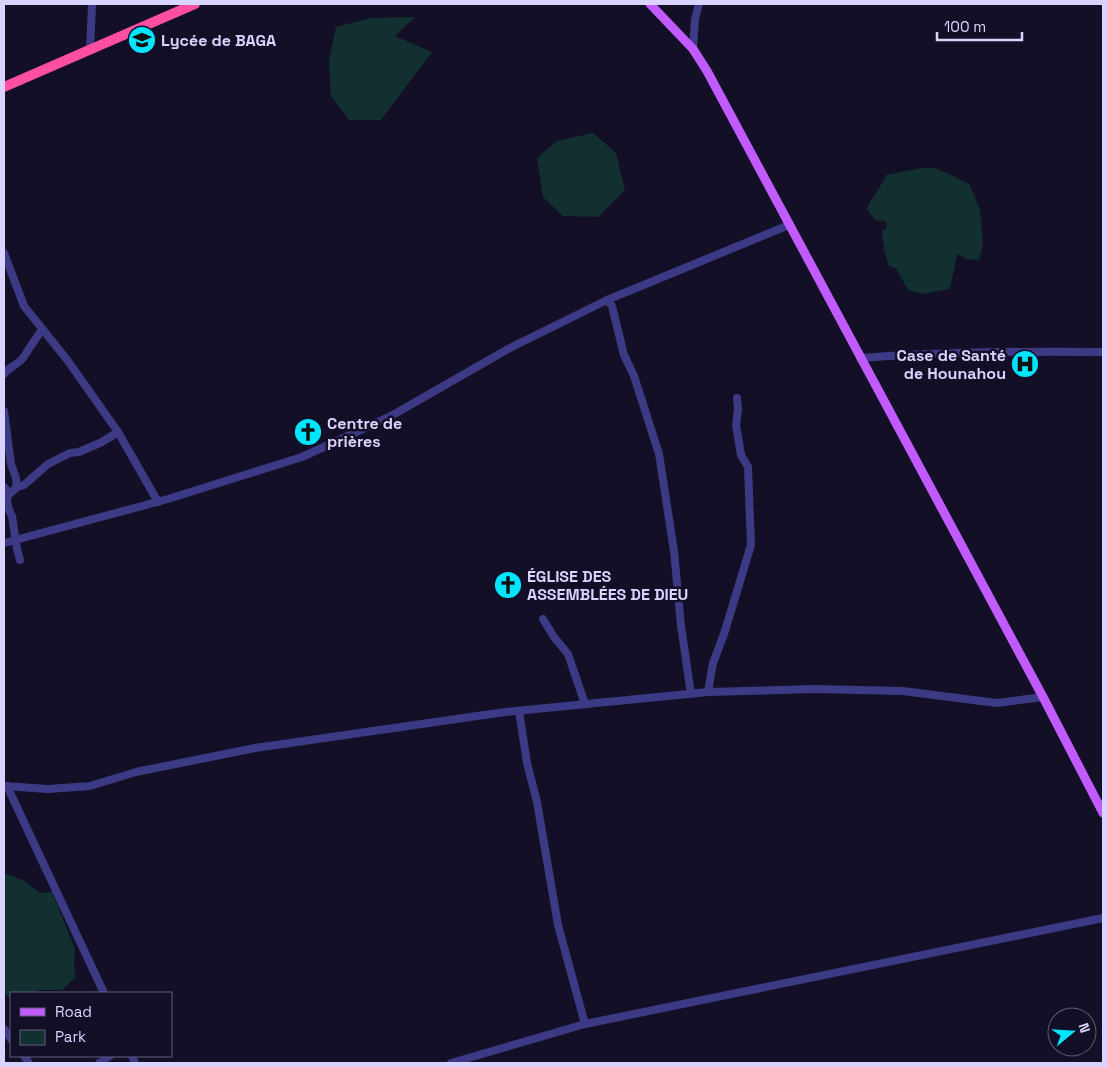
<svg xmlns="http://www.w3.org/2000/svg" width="1107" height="1067" font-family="'Space Grotesk',sans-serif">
<rect width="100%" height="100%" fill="#130f26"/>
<!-- green -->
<g fill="#12302f">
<path d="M415,17l-20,19 37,16 -51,68h-32l-18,-24 -2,-35 7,-34 35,-9z"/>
<path d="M593,133l23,20 9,37 -27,27 -35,-1 -20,-19 -6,-39 20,-17z"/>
<path d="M922,168h14l33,16 11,25 3,35 -4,16 -13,-1 -9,-5 -7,35 -26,5 -16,-4 -12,-22 -7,-2 -5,-16 -2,-19 5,-3 -1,-6 -11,-2 -8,-11c6,-14 13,-20 19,-34z"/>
<path d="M4,873l21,8 15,12 12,-1 23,57 -1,15 2,13 -14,13h-23l-3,3h-25v6l-7,-7z"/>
</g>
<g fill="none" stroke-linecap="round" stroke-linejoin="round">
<!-- minor -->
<g stroke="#3d3a85" stroke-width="8">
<path d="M693,49l2,-30 4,-15"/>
<path d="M90,50l2,-46"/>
<path d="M4,253l20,53 44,55 50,71 40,70"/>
<path d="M607,300l5,6 12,49 10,21 25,78 15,97 7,75 10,68"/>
<path d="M860,358c81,-6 162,-7 243,-6"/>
<path d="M4,374c5,-7 13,-9 19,-16 6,-9 12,-19 19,-28"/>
<path d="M4,411l7,53 5,14 1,9"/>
<path d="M4,487l4,5 -1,9 2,9 3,6 5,33 3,11"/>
<path d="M4,499l13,-12 7,-2 24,-21 22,-11 9,-1 23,-10 16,-10"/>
<path d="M4,543l164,-44 134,-42 89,-41 117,-67 99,-49 182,-75"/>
<path d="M543,619l11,18 14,17 17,50"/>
<path d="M708,692l5,-29 11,-29 27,-89 -3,-78 -7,-12 -5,-30 2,-16 -1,-11"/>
<path d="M519,711l8,52 10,39 21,123 27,99"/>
<path d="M4,786l44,3 42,-3 46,-14 119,-24 250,-36 203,-20 105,-3 90,2 94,12 46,-6"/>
<path d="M7,786l97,207"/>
<path d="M4,1029l7,10"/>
<path d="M24,1056l5,7"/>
<path d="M132,1056l3,7"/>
<path d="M99,1063l11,-7"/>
<path d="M451,1063l134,-39 518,-106"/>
</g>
<!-- major -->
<path stroke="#c25bff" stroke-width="9" d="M650,4l43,45 14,22 336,626 60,116"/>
<!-- highway -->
<path stroke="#ff4fa3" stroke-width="10" d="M4,87l191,-83"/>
</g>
<!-- icons -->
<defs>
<symbol id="school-disc" viewBox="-11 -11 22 22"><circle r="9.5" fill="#00e5ff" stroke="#130f26"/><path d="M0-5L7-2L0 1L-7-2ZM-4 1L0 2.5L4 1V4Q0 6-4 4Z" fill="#111"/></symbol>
<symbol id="hospital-disc" viewBox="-11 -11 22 22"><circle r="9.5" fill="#00e5ff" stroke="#130f26"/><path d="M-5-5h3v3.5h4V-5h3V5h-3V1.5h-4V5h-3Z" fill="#111"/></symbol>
<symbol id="church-disc" viewBox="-11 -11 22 22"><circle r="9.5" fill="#00e5ff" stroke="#130f26"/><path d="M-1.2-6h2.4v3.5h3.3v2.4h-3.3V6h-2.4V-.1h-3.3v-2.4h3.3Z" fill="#111"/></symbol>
</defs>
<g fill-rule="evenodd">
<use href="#school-disc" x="126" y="24" width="32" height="32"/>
<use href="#hospital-disc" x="1009" y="348" width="32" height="32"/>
<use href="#church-disc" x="292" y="416" width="32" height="32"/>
<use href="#church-disc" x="492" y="569" width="32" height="32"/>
</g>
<g text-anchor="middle" stroke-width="5" stroke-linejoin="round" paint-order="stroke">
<!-- poi labels -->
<g font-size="16" font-weight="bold" fill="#d9d4ff" stroke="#130f26" text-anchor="start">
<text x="161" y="46">Lycée de BAGA</text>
<text x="1006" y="361" text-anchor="end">Case de Santé<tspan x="1006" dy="18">de Hounahou</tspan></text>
<text x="327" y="429">Centre de<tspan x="327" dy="18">prières</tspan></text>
<text x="527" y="582">ÉGLISE DES<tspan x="527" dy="18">ASSEMBLÉES DE DIEU</tspan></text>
</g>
</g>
<!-- border -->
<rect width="1107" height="1067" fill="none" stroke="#d9d4ff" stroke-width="10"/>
<!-- legend -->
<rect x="10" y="992" width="162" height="65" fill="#130f26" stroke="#625e7d"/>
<rect x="20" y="1008" width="25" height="8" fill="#c25bff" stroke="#625e7d"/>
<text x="55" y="1017" font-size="15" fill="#d9d4ff">Road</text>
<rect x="20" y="1030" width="25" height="15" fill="#12302f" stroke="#625e7d"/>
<text x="55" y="1042" font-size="15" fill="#d9d4ff">Park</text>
<!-- north arrow -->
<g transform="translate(1072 1032) rotate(72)"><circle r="24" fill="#130f26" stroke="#625e7d"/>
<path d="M0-4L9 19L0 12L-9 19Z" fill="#00e5ff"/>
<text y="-8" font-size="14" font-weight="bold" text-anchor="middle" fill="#d9d4ff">N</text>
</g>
<!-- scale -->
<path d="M937 32v8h85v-8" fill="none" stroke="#d9d4ff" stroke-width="2.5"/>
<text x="944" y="32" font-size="15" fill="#d9d4ff" stroke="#130f26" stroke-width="4" paint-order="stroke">100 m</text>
</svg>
